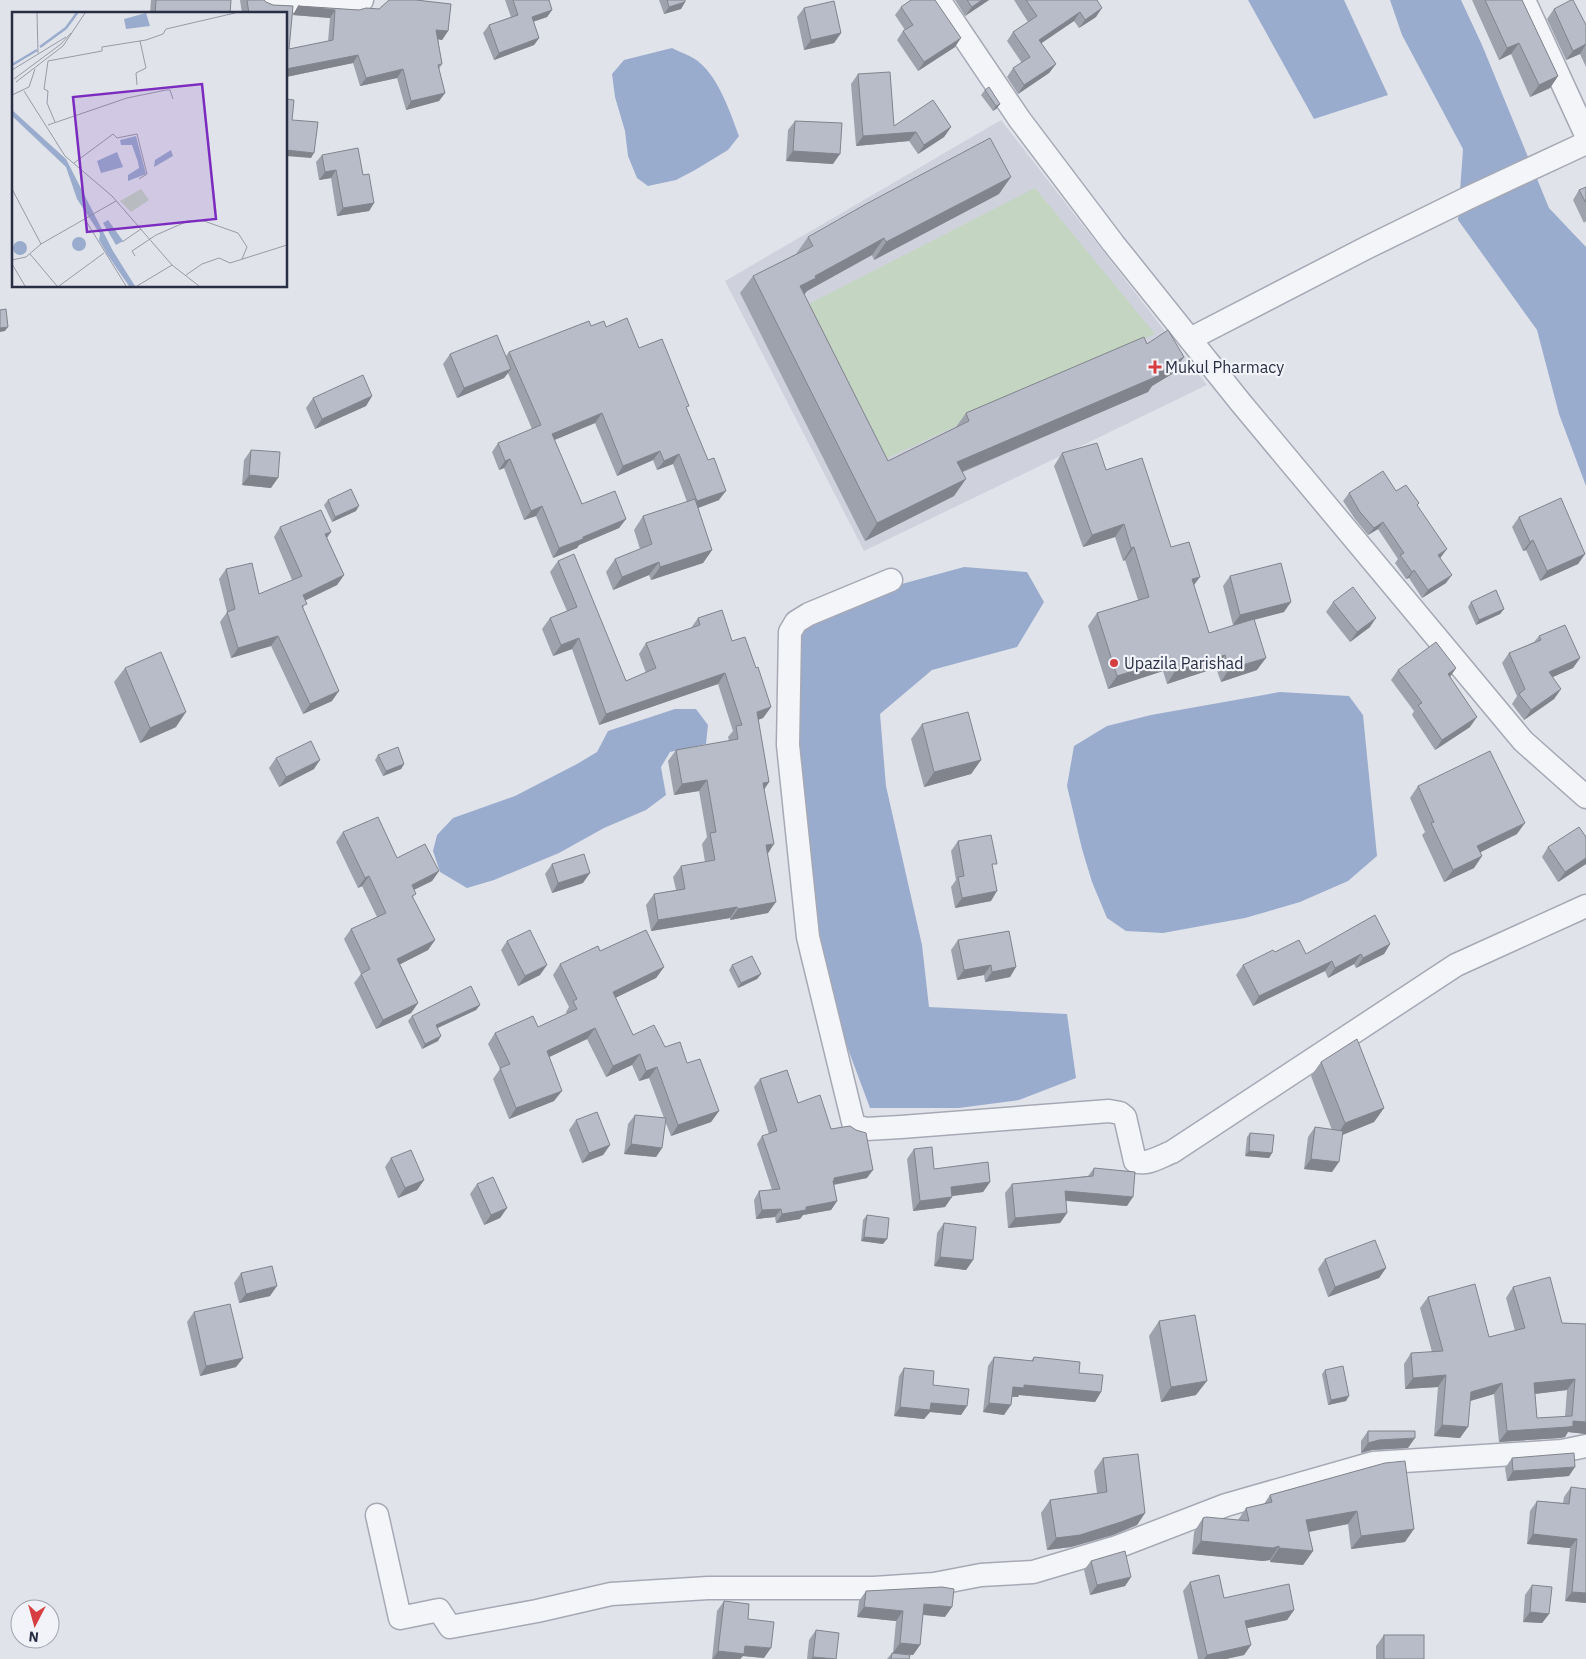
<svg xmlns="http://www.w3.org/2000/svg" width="1586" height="1659" font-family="'IBM Plex Sans',sans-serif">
<rect width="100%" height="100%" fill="#e1e3ea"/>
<!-- built -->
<path fill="#cfd2dd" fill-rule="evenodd" d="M1001,120l206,265 -343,166 -139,-270zM876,478l78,18 -90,44z"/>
<!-- green -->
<path fill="#c4d5c1" d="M1035,188l120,146 -274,127 -82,-152z"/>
<!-- water -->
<g fill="#9aaccd">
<path d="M1248,0h96l44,95 -74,24z"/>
<path d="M1390,0h71l21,45 67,163 37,39v239l-27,-72 -22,-84 -79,-110 5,-71 -61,-114z"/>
<path d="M672,48c9,5 21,8 28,15 19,16 31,51 39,73l-11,14 -33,20 -19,10 -28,6 -11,-8 -9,-22 -3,-25 -10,-34 -3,-23 12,-14z"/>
<path d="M964,567l63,5 17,30 -27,45 -85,23 -52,44 6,72 36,159 7,62 138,7 9,64 -57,22 -60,8h-89l-31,-83 -21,-87 -22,-176 2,-130 89,-44z"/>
<path d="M1280,692l69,4 14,19 14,141 -29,25 -48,21 -55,16 -82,15 -37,-2 -19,-13 -15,-36 -10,-33 -15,-63 7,-40 33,-20 44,-11z"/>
<path d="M675,709h21l12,16 -2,19 -36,8 -9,15 5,28 -20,15 -42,18 -45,25 -65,27 -27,8 -27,-16 -7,-21 4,-16 16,-17 62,-22 62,-32 20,-12 11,-21z"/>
</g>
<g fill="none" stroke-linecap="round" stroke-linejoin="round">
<defs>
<g id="minor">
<path d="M268,0l86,5 8,-5"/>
<path d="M939,0l81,120 93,123 128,160 282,338 63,56"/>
<path d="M1524,0l62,135"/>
<path d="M1190,339l178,-92 100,-49 118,-55"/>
<path d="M891,580l-82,34 -13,8 -6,10 -2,113 20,192 46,189 12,3 35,-2 208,-16 11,2 5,4 10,44c12,5 26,-5 37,-9l284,-187 130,-59"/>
<path d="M377,1515l23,103 39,-8 11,17 87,-16 74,-17 97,-6h166l60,-4 47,-9 52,-3 84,-25 109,-42 147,-42 189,-12 24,-5"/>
</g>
</defs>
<!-- minor casing -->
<use href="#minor" stroke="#a6a9b5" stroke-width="25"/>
<!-- minor -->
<use href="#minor" stroke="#f4f5f8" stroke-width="22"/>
</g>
<!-- wall -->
<g fill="#9ea2ac" fill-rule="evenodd">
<path d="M151,0h80l-1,14h-80z"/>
<path d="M240,0h24l2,2 7,3 20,1 -4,43 39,-8 2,-23 -37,-3 5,-9 61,4 7,-2 13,1 10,-9h27l35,4 -3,27 -6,9 -4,-1 4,25 -3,5 6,24 -6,8 -33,9 -9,-32 -37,8 -7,-23 -67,14v-63h-44z"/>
<path d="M505,0h44l3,10 -5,7 -14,5 6,16 -5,7 -40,15 -11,-27 6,-8 22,-8z"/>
<path d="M659,0h26v2l-4,7 -17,5z"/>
<path d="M955,0h34l-24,16z"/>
<path d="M1014,0h83l-1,17 -17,11 -5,-7 -33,22 15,21 -7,9 -31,21 -11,-17 6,-9 9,-5 -15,-22 6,-9 15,-10z"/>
<path d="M1472,0h50l36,76 -8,12 -20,9 -19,-43 -12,6z"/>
<path d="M901,7l54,40 -37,24 -21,-31 6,-9 2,-1 -10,-15z"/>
<path d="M804,8l37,25 -7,10 -30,7 -7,-33z"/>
<path d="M1554,9l32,16v42l-6,-13 -14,6 -19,-41z"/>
<path d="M858,74l36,52 57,1 -7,10 -26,17 -9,-13 -53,5 -5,-62z"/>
<path d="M985,90l15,14 -4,5 -3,2 -12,-16z"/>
<path d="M795,121l38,43 -47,-3 2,-31z"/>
<path d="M322,155l41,20 11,28 -5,8 -32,5 -6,-38 -12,2 -3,-18z"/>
<path d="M1586,187v34l-2,2 -11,-23 6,-10z"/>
<path d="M999,194l-125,66 -2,-5 -65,36 -3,3 84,167 68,-34 10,-14 181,-69 25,30 -20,12 -4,6 -185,80 -9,24 -89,45 -125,-248 13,-17 43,-22 12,-17z"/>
<path d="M591,326l15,1 33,21 48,61 32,91 -21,8 14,42 -9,13 -52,17 -2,-5 -36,15 -7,-18 9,-13 25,-10 -6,-19 9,-14 44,-14 -14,-38 -16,6 -4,-10 -36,16 -22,-53 -41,17 28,64 44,15 -7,9 -40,17 -2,3 -24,10 -17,-42 -12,4 -20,-52 -5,2 -7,-18 6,-9 34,-14 -24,-56 -4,5 -47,20 -14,-34 7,-10 56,2 3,-4z"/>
<path d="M372,396l-6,10 -51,23 -9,-21 7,-10z"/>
<path d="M251,450l20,38 -29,-3 2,-25z"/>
<path d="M1062,453l44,17 65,77 23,39 15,47 39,-12 -15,4 -10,-39 7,-10 54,36 -30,8 3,50 -36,12 -5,-14 -49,16 -4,-13 -55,18 -20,-63 9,-13 41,-13 -13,-40 -2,1 -8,-24 -32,10 -29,-81z"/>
<path d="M1396,491l23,12 -2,2 24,52 -1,1 6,25 -24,15 -13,-20 -3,1 -11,-16 3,-4 -20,-30 -10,6 -13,-16 -12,-18 6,-8z"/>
<path d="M328,500l28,11 -24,11 -8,-17z"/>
<path d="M1519,517l66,37 -7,10 -38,17 -14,-31 -3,1 -11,-24z"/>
<path d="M280,527l47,11 17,37 -7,10 -32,15 -2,9 29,92 -29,13 -32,-68 -40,12 -11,-36 7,-10 -8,-33 7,-10 33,25 33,-14 -18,-43z"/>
<path d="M558,561l68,120 20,-8 -7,-19 7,-11 45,-15 7,-10 34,23 24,27 15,39 -8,11 -5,2 11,62 -5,7 3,65 1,59 -38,7v-2l-79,13 -5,-26 8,-11 22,-4 -3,-13 8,-11 24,-4 -3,-18 5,-7 -8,-46 -25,4 -6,-34 8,-11 53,-9 -1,-4 5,-6 -15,-47 -119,41 -27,-76 -19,7 -11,-27 8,-11 17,-7 -17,-39z"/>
<path d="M1333,602l37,25 -20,15 -24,-30z"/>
<path d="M1471,602l33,7 -4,5 -24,11 -8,-18z"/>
<path d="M1539,636l41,22 -7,10 -21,9 9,12 -7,10 -30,21 -12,-16 5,-8 -15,-33 7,-10 25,-11z"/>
<path d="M125,668l51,59 -36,16 -26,-61z"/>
<path d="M1456,668l-6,9 20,50 -35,23 -23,-35 2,-4 -23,-31 7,-10z"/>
<path d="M922,724l59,36 -10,14 -47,13 -13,-48z"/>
<path d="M378,755l26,9 -3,5 -18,7 -8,-16z"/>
<path d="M276,758l38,11 -35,18 -10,-19z"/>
<path d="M1418,786l99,48 -37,18 2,4 -8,12 -30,14 -22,-47 3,-3 -15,-34z"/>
<path d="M343,832l54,26 42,13 -7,10 -18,9 -1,9 22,41 -7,10 -28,14 18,39 -7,10 -35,16 -22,-46 7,-9 -17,-35 7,-10 26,-12 -15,-31 -4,2 -22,-46z"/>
<path d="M1586,837v27l-28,18 -16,-25 6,-10z"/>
<path d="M958,841l35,28 -2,32 -36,7 -4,-21 5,-7 -5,-29z"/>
<path d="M552,864l31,19 -31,10 -7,-19z"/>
<path d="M958,940l58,27 -6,10 -25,5 -1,-7 -27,5 -6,-30z"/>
<path d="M507,941l33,34 -22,11 -17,-36z"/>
<path d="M1390,944l-6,10 -28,14 -2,-4 -26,14 -3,-7 -72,35 -17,-31 7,-10 32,-13 31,2z"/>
<path d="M600,951l64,16 -8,11 -41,20 18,37 32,12 22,16 32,48 -8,11 -40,14 -6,-15 -3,27 -6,9 -32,-3 4,-30 7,-9 29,3 -15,-40 -10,3 -7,-16 -26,12 -19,-38 -38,18 5,44 -45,18 -16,-40 7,-10 -12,-25 7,-11 43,-6 29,-13 -1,-2 3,-5 -16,-32 7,-11z"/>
<path d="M732,965l29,9 -4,5 -19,9 -9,-18z"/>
<path d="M480,1005l-4,5 -38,18v13l-16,8 -14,-28 4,-5z"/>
<path d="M1321,1062l63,46 -10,14 -32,13 -10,37 -28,-3 4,-32 7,-10 17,3 -21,-54z"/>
<path d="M760,1079l38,24 33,26 36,49 -33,7 3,16 -6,9 -28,5 -3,4 -24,4 -1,-6 -19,2 -2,-19 5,-9 13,-1 -15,-46 5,-8 7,-2 -15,-47z"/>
<path d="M576,1120l34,25 -7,10 -21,8 -13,-33z"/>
<path d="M1250,1133l22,20 -3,5 -24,-2 2,-19z"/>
<path d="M914,1149l20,20 56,13 -7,10 -31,4 -7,11 -32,4 -6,-52z"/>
<path d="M391,1158l33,22 -7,10 -19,8 -13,-31z"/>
<path d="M1094,1168l33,38 -61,-5 1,12 -7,10 -52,5 -3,-35 7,-9 76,-8z"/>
<path d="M477,1184l30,24 -7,10 -16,7 -14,-31z"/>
<path d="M867,1215l16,29 -22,-3 2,-21z"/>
<path d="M944,1223l29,37 -7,10 -32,-4 3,-33z"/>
<path d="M1325,1259l61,9 -7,10 -51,19 -10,-28z"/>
<path d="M241,1273l29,23 -31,7 -5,-20z"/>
<path d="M1513,1287l49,36 24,1v110l-18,-2 -3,5 -5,1 -61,4 -5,-48 -24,7 -10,37 -26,-2 4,-49 -33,2 -1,-25 7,-11 21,-1 -12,-44 8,-11 61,40 26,-6 -9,-33zM1567,1390l-2,27 -28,1 -2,-24z"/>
<path d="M194,1312l49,46 -7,9 -36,9 -13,-54z"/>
<path d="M1159,1321l37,74 -35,7 -12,-66z"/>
<path d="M994,1357l37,4 3,-4 45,16 22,19 -6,10 -76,-7 -1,2h-6l-8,18 -21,-3 5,-46z"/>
<path d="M904,1368l63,38 -6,9 -31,-3 -6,7 -30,-3 5,-40z"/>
<path d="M1325,1370l21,31 -18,4 -6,-31z"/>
<path d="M1368,1431l40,17 -36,2 -11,3v-12z"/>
<path d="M1103,1458l42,55 -8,12 -24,10 -42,12 -24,3 -6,-37 9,-13 47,-7 -3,-22z"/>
<path d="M1512,1458l57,18 -62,5 -2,-13z"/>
<path d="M1385,1463l20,79 -54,7 -3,-25 -39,8 4,19 -10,14 -33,-3v-2l-7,1 -71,-7 2,-22 9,-14 35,2 8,-12 18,-4 6,-9z"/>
<path d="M1571,1487l15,116 -21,-2 5,-53 -43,-4 3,-33 7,-10 26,2 1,-6z"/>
<path d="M1091,1561l40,16 -6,9 -35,9 -6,-25z"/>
<path d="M1190,1582l34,16 70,12 -7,10 -40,8 4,17 -7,10 -18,4h-28l-15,-68z"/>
<path d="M1532,1585l17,29 -7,9 -19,-1 2,-27z"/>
<path d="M866,1591l79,26 -22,-2 -3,30 -7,10 -20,-2 3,-32 -39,-4 2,-16z"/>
<path d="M724,1601l24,18 16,39 -21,-2 -3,3h-28l5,-48z"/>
<path d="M816,1630l20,29h-29l2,-19z"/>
<path d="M1384,1635l40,24h-48v-13z"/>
<path d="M892,1653l17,6h-22z"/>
</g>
<!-- shaded-wall -->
<g fill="#81848c">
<path d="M982,0h7l-24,16 7,-9z"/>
<path d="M685,2l-4,7 -17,5 5,-7z"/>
<path d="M298,6l37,4 -5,8 -37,-3z"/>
<path d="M1102,8l-6,9 -17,11 6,-8z"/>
<path d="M552,10l-5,7 -21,7 6,-7z"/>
<path d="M1080,12l-6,9 -41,28 6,-9z"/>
<path d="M436,30l12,1 -6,9 -12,-2z"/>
<path d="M841,33l-7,10 -30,7 7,-10z"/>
<path d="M539,38l-5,7 -40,15 5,-7z"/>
<path d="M961,38l-6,9 -37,24 6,-9z"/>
<path d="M1519,43l-8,11 -12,6 8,-12z"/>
<path d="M1586,44l-6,10 -14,6 7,-9z"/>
<path d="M358,55l-5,8 -67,14v-8z"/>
<path d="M1056,64l-7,9 -31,21 6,-9z"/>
<path d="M403,69l-6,9 -37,8 6,-8z"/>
<path d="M1558,76l-8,12 -20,9 9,-12z"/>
<path d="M445,93l-6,8 -33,9 5,-9z"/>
<path d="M1000,104l-4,5 -3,2 3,-5z"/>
<path d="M951,127l-7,10 -26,17 6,-9z"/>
<path d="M916,132l-7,9 -53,5 7,-10z"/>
<path d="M286,150l28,3 -3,5 -25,-2z"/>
<path d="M793,151l47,3 -7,10 -47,-3z"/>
<path d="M336,170l-5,8 -12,2 6,-8z"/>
<path d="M1011,177l-12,17 -125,66 12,-18z"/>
<path d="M374,203l-5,8 -32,5 6,-8z"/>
<path d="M884,238l-12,17 -65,36 -3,4 -4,-9 15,-10z"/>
<path d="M8,327l-3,4 -5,1v-4z"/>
<path d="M1184,357l-12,17 -20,12 -4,6 -203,87 12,-17 202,-90z"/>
<path d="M511,369l-7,9 -47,20 7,-10z"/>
<path d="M372,396l-6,10 -51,23 7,-10z"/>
<path d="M602,413l-7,10 -50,21 7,-10z"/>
<path d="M660,451l-7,9 -36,16 6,-10z"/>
<path d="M679,454l-6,10 -16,6 7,-9z"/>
<path d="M510,459l-6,9 -5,2 6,-9z"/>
<path d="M249,475l29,3 -7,10 -29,-3z"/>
<path d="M966,479l-12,17 -89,45 12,-18z"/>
<path d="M726,491l-7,9 -29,11 7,-10z"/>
<path d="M359,506l-3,5 -24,11 3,-5z"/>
<path d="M542,506l-6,10 -12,4 7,-9z"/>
<path d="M626,519l-7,9 -40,17 -2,3 -24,10 6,-10 24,-11z"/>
<path d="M1383,522l-5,7 -10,6 6,-7z"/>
<path d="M1124,524l-9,13 -32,10 9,-12z"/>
<path d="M331,532l-7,10 1,-8z"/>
<path d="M1533,540l-7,10 -3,1 7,-9z"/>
<path d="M1134,547l-9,13 -2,1 8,-13z"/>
<path d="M1447,549l-6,8 -8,5 5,-7z"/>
<path d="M712,550l-9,13 -52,17 9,-13z"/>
<path d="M1585,554l-7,10 -38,17 7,-10z"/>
<path d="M659,562l-10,13 -36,15 9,-13z"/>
<path d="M1414,570l-5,8 -3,1 6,-7z"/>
<path d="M344,575l-7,10 -41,20 7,-10z"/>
<path d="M1452,575l-6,8 -24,15 6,-8z"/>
<path d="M1200,577l-9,12 1,-10z"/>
<path d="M1291,602l-7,10 -51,13 7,-10z"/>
<path d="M1504,609l-4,5 -24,11 3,-5z"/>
<path d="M1376,618l-6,9 -20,15 7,-10z"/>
<path d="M278,636l-7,10 -40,12 7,-10z"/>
<path d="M579,638l-7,11 -19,7 8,-11z"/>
<path d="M1225,655l-9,13 -49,16 8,-13z"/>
<path d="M1266,658l-9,12 -36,12 8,-13z"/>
<path d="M1580,658l-7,10 -31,14 7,-10z"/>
<path d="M1171,659l-8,12 -55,18 9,-13z"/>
<path d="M1456,668l-7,10 -1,-4z"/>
<path d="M725,673l-7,11 -119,41 7,-11z"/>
<path d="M1561,689l-7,10 -30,21 7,-10z"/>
<path d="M339,691l-7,10 -29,13 7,-10z"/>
<path d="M771,707l-8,11 -14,5 8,-11z"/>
<path d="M186,712l-10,15 -36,16 10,-15z"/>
<path d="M1477,717l-7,10 -35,23 7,-10z"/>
<path d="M320,760l-6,9 -35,18 7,-10z"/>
<path d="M981,760l-10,14 -47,13 10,-15z"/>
<path d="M404,764l-3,5 -18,7 3,-5z"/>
<path d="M707,780l-8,11 -25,4 8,-11z"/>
<path d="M769,782l-7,11 1,-10z"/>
<path d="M1525,823l-8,11 -48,24 8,-12z"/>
<path d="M774,844l-7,11 -1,-10z"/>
<path d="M1482,856l-8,12 -30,14 9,-12z"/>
<path d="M1586,858v6l-28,18 7,-10z"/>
<path d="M439,871l-7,10 -27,13 7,-9z"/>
<path d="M590,873l-7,10 -31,10 6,-10z"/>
<path d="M369,876l-7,10 -4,2 7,-10z"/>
<path d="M997,891l-6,10 -36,7 7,-10z"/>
<path d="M776,902l-8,11 -38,7 8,-11z"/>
<path d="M737,907l-7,11 -79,13 7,-11z"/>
<path d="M435,940l-7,10 -37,19 6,-10z"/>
<path d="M1390,944l-6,10 -28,14 7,-10z"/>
<path d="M1361,954l-7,10 -26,14 7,-10z"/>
<path d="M1332,961l-7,10 -72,35 6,-10z"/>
<path d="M547,965l-7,10 -22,11 7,-10z"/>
<path d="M991,965l-7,10 -27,5 7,-10z"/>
<path d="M664,967l-8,11 -51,25 8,-11z"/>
<path d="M1016,967l-6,10 -25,5 7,-10z"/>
<path d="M761,974l-4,5 -19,9 3,-5z"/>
<path d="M418,1003l-7,10 -35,16 7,-9z"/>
<path d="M480,1005l-4,5 -43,20 3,-5z"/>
<path d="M595,1028l-8,11 -48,23 8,-11z"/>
<path d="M441,1036l-3,5 -16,8 3,-5z"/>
<path d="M640,1054l-8,11 -26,12 7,-11z"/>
<path d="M657,1067l-8,11 -10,3 7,-10z"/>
<path d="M562,1091l-8,10 -45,18 7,-11z"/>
<path d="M1384,1108l-10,14 -39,16 10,-15z"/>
<path d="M719,1111l-8,11 -40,14 7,-11z"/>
<path d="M631,1144l31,4 -6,9 -32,-3z"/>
<path d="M610,1145l-7,10 -21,8 7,-10z"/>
<path d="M1249,1151l23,2 -3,5 -24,-2z"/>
<path d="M1311,1159l28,3 -7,10 -28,-3z"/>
<path d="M873,1170l-6,8 -36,7 3,-7z"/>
<path d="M424,1180l-7,10 -19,8 7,-10z"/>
<path d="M990,1182l-7,10 -39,5 7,-10z"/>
<path d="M1065,1191l68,6 -6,9 -69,-6z"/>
<path d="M952,1197l-7,10 -32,4 7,-10z"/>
<path d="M837,1201l-6,9 -28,5 -3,4 -24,4 6,-9 24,-7z"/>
<path d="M507,1208l-7,10 -16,7 7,-10z"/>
<path d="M781,1209l-6,8 -19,2 6,-9z"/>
<path d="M1067,1213l-7,10 -52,5 7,-10z"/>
<path d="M864,1237l23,2 -4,5 -22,-3z"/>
<path d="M940,1257l33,3 -7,10 -32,-4z"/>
<path d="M1386,1268l-7,10 -51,19 7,-10z"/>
<path d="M277,1286l-7,10 -31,7 7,-9z"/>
<path d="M243,1358l-7,9 -36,9 6,-10z"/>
<path d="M1446,1375l-8,12 -33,2 8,-11z"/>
<path d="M1575,1379l-8,11 -41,5 8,-12z"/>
<path d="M1207,1381l-11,14 -35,7 10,-15z"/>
<path d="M1502,1383l-8,11 -31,9 8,-11z"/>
<path d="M1024,1385l77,7 -6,10 -76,-7 -1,2 -12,-1 7,-9z"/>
<path d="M1349,1396l-3,5 -18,4 3,-5z"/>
<path d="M931,1403l36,3 -6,9 -31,-3 -6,7 -30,-3 6,-9z"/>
<path d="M989,1403l22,2 -7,10 -21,-3z"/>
<path d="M1573,1421l13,1v12l-18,-2 -3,5 -5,1 -61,4 8,-11z"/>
<path d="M1442,1425l26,2 -8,11 -26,-2z"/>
<path d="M1415,1438l-7,10 -36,2 -11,3 7,-10 11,-3z"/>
<path d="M1575,1467l-6,9 -62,5 6,-10z"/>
<path d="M1357,1511l-9,13 -51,10 9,-14z"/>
<path d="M1145,1513l-8,12 -24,10 -42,12 -24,3 9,-12z"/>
<path d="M1414,1529l-9,13 -54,7 10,-13z"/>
<path d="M1533,1534l44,5 -7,9 -43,-4z"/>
<path d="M1201,1541l78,5 -9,14 -7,1 -71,-7z"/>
<path d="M1279,1548l34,3 -10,14 -33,-3z"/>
<path d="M1131,1577l-6,9 -35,9 7,-10z"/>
<path d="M1572,1592l14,1v10l-21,-2z"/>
<path d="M924,1604l28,3 -7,10 -28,-3z"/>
<path d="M864,1607l39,4 -7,10 -39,-4z"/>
<path d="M1294,1610l-7,10 -49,10 7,-9z"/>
<path d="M1530,1612l19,2 -7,9 -19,-1z"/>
<path d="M900,1643l20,2 -7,10 -20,-2z"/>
<path d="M1251,1645l-7,10 -18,4h-22l3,-4z"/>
<path d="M745,1646l26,2 -7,10 -21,-2 -3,3h-27l5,-8z"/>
<path d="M813,1657l21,2h-23z"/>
</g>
<!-- building -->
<g fill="#b8bcc8" stroke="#81848c" fill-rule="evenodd">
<path d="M156,0h75l-1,14h-75z"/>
<path d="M247,0h17l2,2 7,3 20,1 -4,43 44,-9 2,-30 -37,-4 61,4 7,-2 13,1 10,-9h27l35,4 -3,27 -12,-1 6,34 -4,1 7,28 -34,8 -8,-32 -37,9 -8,-23 -72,14v-55h-37z"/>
<path d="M513,0h36l3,10 -20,7 7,21 -40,15 -10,-28 29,-10z"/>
<path d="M667,0h18v2l-16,5z"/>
<path d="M911,0h24l26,38 -37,24 -21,-31 10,-6 -12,-18z"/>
<path d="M967,0h15l-10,7z"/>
<path d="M1026,0h71l5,8 -17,12 -5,-8 -41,28 17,24 -32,21 -11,-17 17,-11 -17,-25 24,-16z"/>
<path d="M1485,0h37l36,76 -19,9 -20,-42 -12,5z"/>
<path d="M1571,0h2l13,25v19l-13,7 -19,-42z"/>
<path d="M834,1l7,32 -30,7 -7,-32z"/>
<path d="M890,72l4,54 39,-26 18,27 -27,18 -8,-13 -53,4 -5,-62z"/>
<path d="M989,87l11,17 -4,2 -11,-16z"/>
<path d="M286,99l8,1 -2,20 26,2 -4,31 -28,-3z"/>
<path d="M795,121l47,2 -2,31 -47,-3z"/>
<path d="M990,138l21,39 -125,65 -2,-4 -69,38 1,2 -16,8 88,175 81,-40 -3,-8 178,-76 3,7 21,-14 16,27 -25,15 1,3 -203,87 9,17 -89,44 -124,-247 60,-30 -5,-9 58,-33z"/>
<path d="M358,148l5,27 6,-1 5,29 -31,5 -7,-38 -11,2 -3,-17z"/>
<path d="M1586,187v16l-7,-13z"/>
<path d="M6,309l2,18 -8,1v-18z"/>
<path d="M627,318l12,30 23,-9 27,67 -3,1 22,53 6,-2 12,33 -29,10 -18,-47 -15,7 -4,-10 -37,15 -21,-53 -50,21 30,70 33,-13 11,28 -43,18v2l-24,9 -17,-42 -11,5 -21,-52 -5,2 -7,-18 43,-18 -32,-73 80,-31 2,5 13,-5 2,6z"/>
<path d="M497,335l14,34 -47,19 -14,-34z"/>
<path d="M363,375l9,21 -50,23 -9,-21z"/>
<path d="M1097,443l9,27 36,-12 29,89 18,-5 11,35 -8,2 17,54 45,-14 12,39 -37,11 -4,-14 -50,16 -4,-12 -54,17 -20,-63 52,-16 -15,-50 -3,1 -7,-24 -32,11 -30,-82z"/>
<path d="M251,450l29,2 -2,26 -29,-3z"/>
<path d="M1383,471l13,20 10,-6 13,18 -2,2 30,44 -9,6 14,20 -24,15 -14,-20 -2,2 -12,-17 4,-2 -21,-31 -9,6 -14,-16 -11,-19z"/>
<path d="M351,489l8,17 -24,11 -7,-17z"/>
<path d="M1561,498l24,56 -38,17 -14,-31 -3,2 -11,-25z"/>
<path d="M695,499l17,51 -52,17 -1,-5 -37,15 -7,-18 37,-15 -9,-28z"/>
<path d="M321,510l10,22 -6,2 19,41 -41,20 4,9 -5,2 37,85 -29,13 -32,-68 -40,12 -11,-36 8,-3 -9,-40 26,-6 7,31 43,-18 -22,-49z"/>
<path d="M574,554l52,127 30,-13 -10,-25 54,-18 -2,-7 24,-8 10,31 13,-4 11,31 2,-1 13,40 -14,5 12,70 -6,1 11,61 -8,1 10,57 -38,7 -1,-2 -79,13 -4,-26 31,-5 -4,-23 34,-6 -5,-27 6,-1 -9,-52 -25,4 -6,-34 62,-11 -2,-13 6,-1 -17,-52 -119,41 -27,-76 -18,7 -11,-27 27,-11 -19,-46z"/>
<path d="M1281,563l10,39 -51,13 -10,-39z"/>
<path d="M1353,587l23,31 -19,14 -24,-30z"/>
<path d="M1496,590l8,19 -25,11 -8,-18z"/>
<path d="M1565,625l15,33 -31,14 12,17 -30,21 -12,-16 6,-5 -16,-36 32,-13 -2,-4z"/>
<path d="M1436,642l20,26 -8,6 29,43 -35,23 -24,-35 4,-2 -24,-33z"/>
<path d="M161,652l25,60 -36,16 -25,-60z"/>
<path d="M968,712l13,48 -47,12 -12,-48z"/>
<path d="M311,741l9,19 -34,17 -10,-19z"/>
<path d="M398,747l6,17 -18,7 -8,-16z"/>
<path d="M1490,751l35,72 -48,23 5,10 -29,14 -22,-47 3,-1 -16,-36z"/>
<path d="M378,817l19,41 28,-14 14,27 -27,14 4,9 -4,2 23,44 -38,19 21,44 -35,17 -22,-46 9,-5 -19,-40 35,-16 -17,-37 -4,2 -22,-46z"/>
<path d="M1579,827l7,10v21l-21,14 -17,-25z"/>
<path d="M991,835l6,29h-5l5,27 -35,7 -4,-21 6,-1 -6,-35z"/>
<path d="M584,854l6,19 -32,10 -6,-19z"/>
<path d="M1375,915l15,29 -27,14 -2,-4 -26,14 -3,-7 -73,35 -16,-31 30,-15 2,2 24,-12 7,14z"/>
<path d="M530,930l17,35 -22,11 -18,-35z"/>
<path d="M646,930l18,37 -51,25 20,43 21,-10 11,22 15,-5 7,21 13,-4 19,52 -41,14 -21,-58 -11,4 -6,-17 -27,12 -18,-38 -48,23 15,40 -46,17 -16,-40 10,-4 -15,-31 38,-17 5,11 39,-18 -4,-8 4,-2 -17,-35 38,-18 2,5z"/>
<path d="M1009,931l7,36 -24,5 -1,-7 -27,5 -6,-30z"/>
<path d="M752,956l9,18 -20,9 -9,-18z"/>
<path d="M471,986l9,19 -44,20 5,11 -16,8 -13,-28z"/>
<path d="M1357,1039l27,69 -39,15 -24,-61z"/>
<path d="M787,1070l11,33 22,-8 11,34 19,-3 6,4 10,3 7,37 -39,8v3h-1l4,20 -31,6v3l-24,4 -1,-5 -19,1 -3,-19 21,-2 -18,-53 15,-5 -17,-52z"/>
<path d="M597,1112l13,33 -21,8 -13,-33z"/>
<path d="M635,1115l31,3 -4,30 -31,-4z"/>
<path d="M1315,1127l28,4 -4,31 -28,-3z"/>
<path d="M1250,1133l24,2 -2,18 -23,-2z"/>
<path d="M932,1147l2,22 54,-7 2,20 -39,5 1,10 -32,4 -6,-52z"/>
<path d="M411,1150l13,30 -19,8 -14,-30z"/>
<path d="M1094,1168l41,4 -2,25 -68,-6 2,22 -52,5 -3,-34 81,-8z"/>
<path d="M493,1177l14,31 -16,7 -14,-31z"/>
<path d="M867,1215l22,3 -2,21 -23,-2z"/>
<path d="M944,1223l32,4 -3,33 -33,-3z"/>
<path d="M1375,1240l11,28 -51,19 -10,-28z"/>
<path d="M272,1266l5,20 -31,8 -5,-21z"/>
<path d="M1550,1277l12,46 24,1v98l-13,-1v5l-5,1 -61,4 -5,-48 -31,9 -3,35 -26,-2 4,-50 -33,3 -2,-25 32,-2 -15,-54 47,-13 14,53 36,-9 -12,-41zM1575,1379l-3,37 -35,2 -3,-35z"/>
<path d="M230,1304l13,54 -37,8 -12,-54z"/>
<path d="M1195,1315l12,66 -36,6 -12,-66z"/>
<path d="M994,1357l39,4 1,-4 46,5 -1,11 24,2 -2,17 -77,-7v3l-11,-1 -2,18 -22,-2z"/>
<path d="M1343,1366l6,30 -18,4 -6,-30z"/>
<path d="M904,1368l30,3 -1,14 36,4 -2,17 -36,-3 -1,7 -30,-3z"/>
<path d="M1368,1431h47v7l-36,2 -11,3z"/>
<path d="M1574,1453l1,14 -62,4 -1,-13z"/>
<path d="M1138,1454l7,59 -24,9 -41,13 -24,3 -6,-38 57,-8 -4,-34z"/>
<path d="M1405,1461l9,68 -53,7 -4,-25 -51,9 7,31 -34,-3v-2l-6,2 -72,-7 2,-23 3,-1 43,4 -3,-13 26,-6 -2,-7 115,-32z"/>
<path d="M1571,1487l15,2v104l-14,-1 5,-53 -44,-5 4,-33 32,3z"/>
<path d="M1125,1551l6,26 -34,8 -6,-24z"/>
<path d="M1219,1575l5,23 65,-14 5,26 -49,11 6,24 -44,10 -17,-73z"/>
<path d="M1532,1585l20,2 -3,27 -19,-2z"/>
<path d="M942,1587l12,2 -2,18 -28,-3 -4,41 -20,-2 3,-32 -39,-4 2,-16z"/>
<path d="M724,1601l25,3 -1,15 26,3 -3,26 -26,-2 -1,8 -26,-3z"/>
<path d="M816,1630l23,3 -3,26 -23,-2z"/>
<rect x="1384" y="1635" width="40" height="24"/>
<path d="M892,1653l18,2 -1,4h-18z"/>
</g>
<!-- markers -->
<g fill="#d73e41" stroke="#f1f3f8" stroke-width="2">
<path d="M1152.5 359.5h5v5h5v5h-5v5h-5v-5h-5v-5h5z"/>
<circle cx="1114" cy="663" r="5"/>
</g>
<g text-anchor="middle" stroke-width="4.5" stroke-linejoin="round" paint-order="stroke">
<!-- poi labels -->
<g font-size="16" fill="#282e43" stroke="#f1f3f8" text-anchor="start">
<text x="1165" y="373">Mukul Pharmacy</text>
<text x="1124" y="669">Upazila Parishad</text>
</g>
</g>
<!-- overview -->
<g transform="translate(12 12)">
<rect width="275" height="275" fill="#e1e3ea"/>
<path d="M129,177l8,11 -18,12 -11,-11z" fill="#c4d5c1"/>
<path d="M134,1l4,13 -24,3 -2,-10zM0,98l54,49 47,92 22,35h-6l-22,-32 -8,-14 1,-6 -23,-35 -11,-32 -54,-51zM124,124l10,38 -18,7v-6l11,-7 -1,-6 -6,-17h-11l-1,-5zM159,138l2,6 -19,11 1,-7zM105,140l6,15 -22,6 -4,-12zM96,208l15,21 -7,4 -13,-22zM60 232a7 7 0 1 1 14 0a7 7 0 1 1-14 0ZM1 236a7 7 0 1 1 14 0a7 7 0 1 1-14 0Z" fill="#9aaccd"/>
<path fill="none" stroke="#9aaccd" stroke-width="2.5" d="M28,35l26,-19 11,-15M0,53l25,-15"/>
<path fill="none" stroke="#979ba7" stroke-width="1" d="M25,1l1,40M0,58l54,-33M2,67l47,-35 10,-11M4,70l47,-36 22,-33M125,73l-1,-12 10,-5 -6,-27M12,79l41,65 47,40 60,69 27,21M0,83l17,-8 6,-18M43,110l-8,-19 1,-12 -4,-2 4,-28 54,-10v-4l44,-7 17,-6 3,-5 69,-16M36,113l79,-27 39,-8h4l3,9M62,151l39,-29 4,4 20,-4 10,40 -8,5M0,177l29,55M74,209l40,65M110,230l19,-13M18,242l27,32M123,244l-3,-5 24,-16 32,-14h16l34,12 9,14 -5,12M0,248l14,-3 15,-13 75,-43M0,252l13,22M174,263l16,-11 17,-6 11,5 57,-18M47,274l45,-33M125,274l35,-21"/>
<path fill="#7b2cbf" fill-opacity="0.15" stroke="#7b2cbf" stroke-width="2.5" d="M190,72l14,135 -129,13 -14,-135z"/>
<rect width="275" height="275" fill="none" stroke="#282e43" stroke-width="2.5"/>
</g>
<!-- north arrow -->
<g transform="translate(35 1624) rotate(186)"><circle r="24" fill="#f1f3f8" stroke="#a1a4b0"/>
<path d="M0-4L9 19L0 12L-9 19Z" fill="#d73e41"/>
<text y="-8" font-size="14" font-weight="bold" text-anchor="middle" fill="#282e43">N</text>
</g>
</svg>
